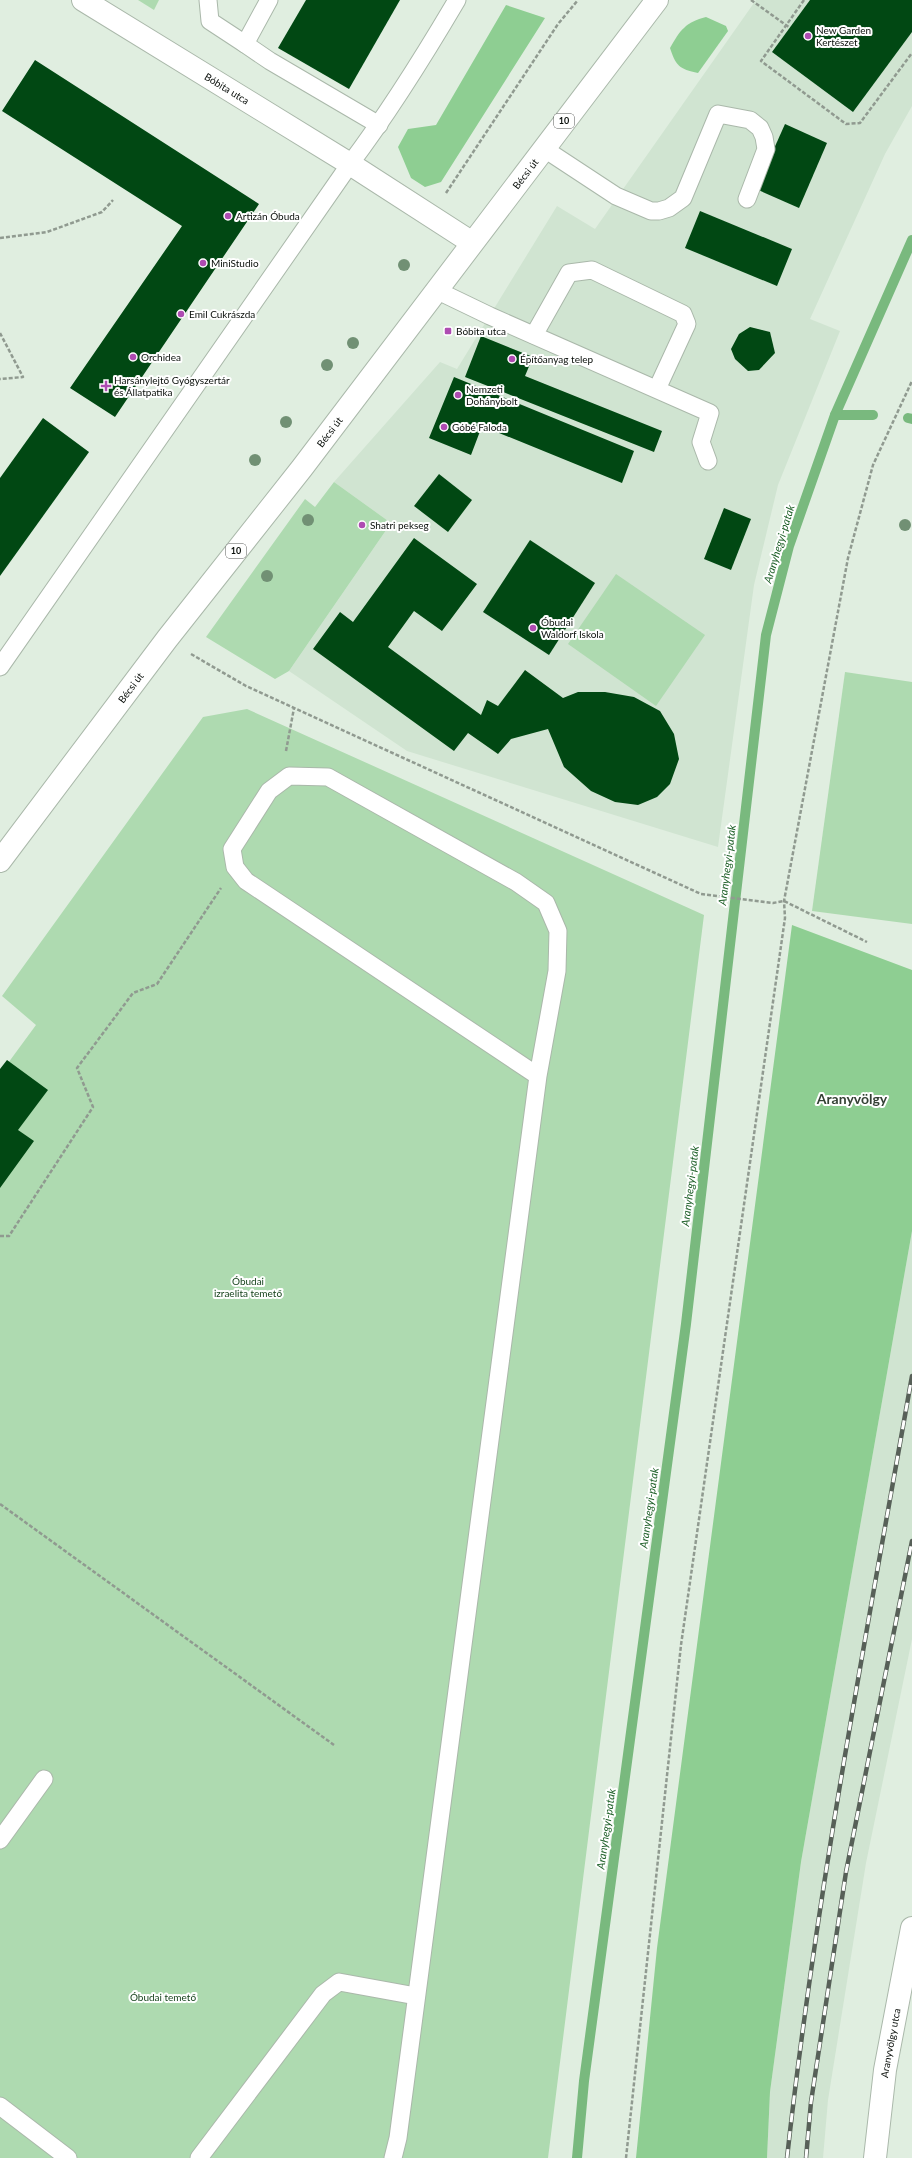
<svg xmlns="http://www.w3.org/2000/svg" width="912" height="2158" font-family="Lato,sans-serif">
<rect width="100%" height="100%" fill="#e0eee0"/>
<!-- built -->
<g fill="#d0e4d1">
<path d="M756,0h156v106l-27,48 -75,165 30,12 -62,154 -24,100 -36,262 -311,-96 -118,-80 102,-148 -57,-41 106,-120 17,7 100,-163 38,23z"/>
<path d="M912,1231v408l-46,224 -38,237 -5,58h-56l3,-66 31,-230z"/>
</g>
<!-- green -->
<g fill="#aedab0">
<path d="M138,0h21l-5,10z"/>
<path d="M334,482l57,41 -102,148 -14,8 -69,-42 99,-138 10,8z"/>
<path d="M616,574l89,61 -49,71 -88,-62z"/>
<path d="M845,672l67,10v242l-100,-13z"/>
<path d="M247,709l457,206 -156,1243h-548v-1084l36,-49 -34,-29 201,-279z"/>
</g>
<!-- forest -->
<g fill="#8ece92">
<path d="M506,5l39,13 -104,164 -16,5 -14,-9 -13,-31 10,-18 28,-4z"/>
<path d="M706,17l20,9 2,5 -30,42c-19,-4 -22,-7 -28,-25 10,-18 16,-26 36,-31z"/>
<path d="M792,925l120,45v261l-111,631 -31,230 -3,66h-131l21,-210z"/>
</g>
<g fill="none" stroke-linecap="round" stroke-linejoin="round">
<!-- stream -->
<g stroke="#79b97e" stroke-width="10">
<path d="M835,415h38"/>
<path d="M908,418l4,1"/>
<path d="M577,2158l7,-77 102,-757 80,-689 23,-89 46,-131 77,-175"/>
</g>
</g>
<!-- building -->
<g fill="#014813">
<path d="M306,0h94l-51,89 -71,-41z"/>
<path d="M810,0h102v32l-59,80 -81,-60z"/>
<path d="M35,60l224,144 -144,213 -45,-29 112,-162 -180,-115z"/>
<path d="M785,124l42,19 -28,65 -43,-19z"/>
<path d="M700,211l92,38 -15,37 -92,-38z"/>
<path d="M750,327l20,5 5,21 -16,17 -11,1 -13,-12 -4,-10 8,-15z"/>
<path d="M481,336l52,21 -8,19 137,55 -8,21 -189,-75z"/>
<path d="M454,377l180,74 -12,32 -140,-57 -11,29 -42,-17z"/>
<path d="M43,418l46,34 -89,124v-98z"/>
<path d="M439,474l33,26 -24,32 -34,-26z"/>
<path d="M724,508l27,11 -20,51 -27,-11z"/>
<path d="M414,538l63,46 -35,47 -28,-20 -26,36 93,68 6,-15 11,6 27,-36 38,28 15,-6h27l29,5 26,14 14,23 5,25 -9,25 -13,13 -19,8 -23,-3 -24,-11 -27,-24 -16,-38 -37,10 -13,15 -30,-21 -14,18 -141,-102 27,-37 13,10z"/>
<path d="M530,540l65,43 -46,72 -66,-43z"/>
<path d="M7,1060l41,30 -30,40 16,11 -34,47v-119z"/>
</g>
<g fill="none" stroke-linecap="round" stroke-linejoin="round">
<defs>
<g id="service">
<path d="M208,0l2,21 35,23"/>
<path d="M269,0l-24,44 25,17 109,64"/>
<path d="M543,148l73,48 35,15h8l10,-3 14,-10 35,-84 32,6 10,8 4,9 2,12 -19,50"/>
<path d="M436,290l54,26 220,97 -9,29 7,19"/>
<path d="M534,335l35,-62 23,-3 91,44 4,10 -30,65"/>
<path d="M0,667l350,-503c40,-53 74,-108 107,-164"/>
<path d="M0,1840l44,-61"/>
<path d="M0,2106l68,52"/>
<path d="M199,2158l124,-164 16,-12 77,14"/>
<path d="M393,2158l5,-20 140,-1062 19,-105 1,-40 -12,-28 -30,-21 -188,-105 -39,-1 -20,15 -37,58 3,18 11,14 292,195"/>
</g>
<g id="minor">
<path id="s1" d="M83,0l267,164 121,78"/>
</g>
<g id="tertiary">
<path id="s2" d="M875,2158l10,-88 27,-142"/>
</g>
<g id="primary">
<path id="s3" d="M0,861l167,-222 135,-171 355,-468"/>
</g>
</defs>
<!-- service casing -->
<use href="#service" stroke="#aab8aa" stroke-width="19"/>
<!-- minor casing -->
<use href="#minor" stroke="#aab8aa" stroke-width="24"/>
<!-- tertiary casing -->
<use href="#tertiary" stroke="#aab8aa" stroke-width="24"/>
<!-- primary casing -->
<use href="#primary" stroke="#aab8aa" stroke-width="24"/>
<!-- path -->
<g stroke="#909a90" stroke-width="2.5" stroke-dasharray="4 2" stroke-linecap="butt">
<path d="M751,0l39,28"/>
<path d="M804,0l-43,61 85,63 14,-1 52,-70"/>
<path d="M446,193l112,-169 20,-24"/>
<path d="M0,238l47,-6 55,-20 11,-12"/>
<path d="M0,333l23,44 -23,2"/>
<path d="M191,654l55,32 455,208 72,9 11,-2 83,41"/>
<path d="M286,751l8,-43"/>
<path d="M0,1236h9l84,-129 -16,-39 56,-75 24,-9 64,-96"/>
<path d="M0,1504l334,241"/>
<path d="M626,2158l55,-513 104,-727 -1,-17 64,-343 25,-93 39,-84"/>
</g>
<!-- service -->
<use href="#service" stroke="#fff" stroke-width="17"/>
<!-- minor -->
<use href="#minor" stroke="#fff" stroke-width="22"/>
<!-- tertiary -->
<use href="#tertiary" stroke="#fff" stroke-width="22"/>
<!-- primary -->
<use href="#primary" stroke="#fff" stroke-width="22"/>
<defs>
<g id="rail">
<path d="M787,2158c29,-262 79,-522 125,-782"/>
<path d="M806,2158l5,-56 35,-230 66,-331"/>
</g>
</defs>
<!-- rail casing -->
<use href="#rail" stroke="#576058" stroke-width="4.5"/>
<!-- rail -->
<use href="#rail" stroke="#fff" stroke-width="3" stroke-dasharray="9" stroke-linecap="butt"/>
</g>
<!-- trees -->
<g fill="#719074">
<circle cx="404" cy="265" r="6"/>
<circle cx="353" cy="343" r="6"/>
<circle cx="327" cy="365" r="6"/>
<circle cx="286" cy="422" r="6"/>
<circle cx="255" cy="460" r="6"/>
<circle cx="308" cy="520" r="6"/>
<circle cx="905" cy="525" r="6"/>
<circle cx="267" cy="576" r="6"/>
</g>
<!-- markers -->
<g fill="#ae4cb2" stroke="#fff" stroke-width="1.5">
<circle cx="808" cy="36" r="4"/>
<circle cx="228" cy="216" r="4"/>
<circle cx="203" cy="263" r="4"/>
<circle cx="181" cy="314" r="4"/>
<rect x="444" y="327" width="8" height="8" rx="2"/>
<circle cx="133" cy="357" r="4"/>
<circle cx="512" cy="359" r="4"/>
<path d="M104 380h4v4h4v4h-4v4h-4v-4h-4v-4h4z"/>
<circle cx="458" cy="395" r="4"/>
<circle cx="444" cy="427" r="4"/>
<circle cx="362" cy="525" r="4"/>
<circle cx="533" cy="628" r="4"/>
</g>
<g text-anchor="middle" stroke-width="4" stroke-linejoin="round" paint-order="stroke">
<!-- shield labels -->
<g fill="#fff" stroke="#545754" stroke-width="1">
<rect x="554" y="114" width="20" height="14" rx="3"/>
<rect x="226" y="544" width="20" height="14" rx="3"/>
</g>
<g font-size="9" font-weight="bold" fill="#0a0f0b">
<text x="564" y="124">10</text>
<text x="236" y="554">10</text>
</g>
<!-- poi labels -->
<g font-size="10" fill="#0a0f0b" stroke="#fff" text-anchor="start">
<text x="816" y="34">New Garden<tspan x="816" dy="12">Kertészet</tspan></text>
<text x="236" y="220">Artizán Óbuda</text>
<text x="211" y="267">MiniStudio</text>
<text x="189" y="318">Emil Cukrászda</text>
<text x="456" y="335">Bóbita utca</text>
<text x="141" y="361">Orchidea</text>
<text x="520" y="363">Építőanyag telep</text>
<text x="114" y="384">Harsánylejtő Gyógyszertár<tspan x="114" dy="12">és Állatpatika</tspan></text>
<text x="466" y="393">Nemzeti<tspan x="466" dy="12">Dohánybolt</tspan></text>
<text x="452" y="431">Góbé Faloda</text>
<text x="370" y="529">Shatri pekseg</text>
<text x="541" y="626">Óbudai<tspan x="541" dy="12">Waldorf Iskola</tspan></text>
</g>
<!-- street labels -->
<g font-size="10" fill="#0a0f0b" stroke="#fff">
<text dy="4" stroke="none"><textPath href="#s1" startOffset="169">Bóbita utca</textPath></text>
<text dy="4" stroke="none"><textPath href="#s3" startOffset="865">Bécsi út</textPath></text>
<text dy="4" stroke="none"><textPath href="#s3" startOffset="541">Bécsi út</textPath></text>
<text dy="4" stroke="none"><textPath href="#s3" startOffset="217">Bécsi út</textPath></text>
<text dy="4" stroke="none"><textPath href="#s2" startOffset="116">Aranyvölgy utca</textPath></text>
</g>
<!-- park labels -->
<g font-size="10" fill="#16431c" stroke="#fff">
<text x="248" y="1285">Óbudai<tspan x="248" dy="12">izraelita temető</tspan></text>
<text x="163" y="2001">Óbudai temető</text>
</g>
<!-- water labels -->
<g font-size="11" font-style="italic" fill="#21622b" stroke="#fff">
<text transform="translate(779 544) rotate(-73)" y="4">Aranyhegyi-patak</text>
<text transform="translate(727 865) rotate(-83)" y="4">Aranyhegyi-patak</text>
<text transform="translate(690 1186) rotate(-83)" y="4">Aranyhegyi-patak</text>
<text transform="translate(649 1508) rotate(-82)" y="4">Aranyhegyi-patak</text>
<text transform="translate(606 1829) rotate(-82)" y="4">Aranyhegyi-patak</text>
</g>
<!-- district labels -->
<g font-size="14" font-weight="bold" fill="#344034" stroke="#fff">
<text x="852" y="1104">Aranyvölgy</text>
</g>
</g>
</svg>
